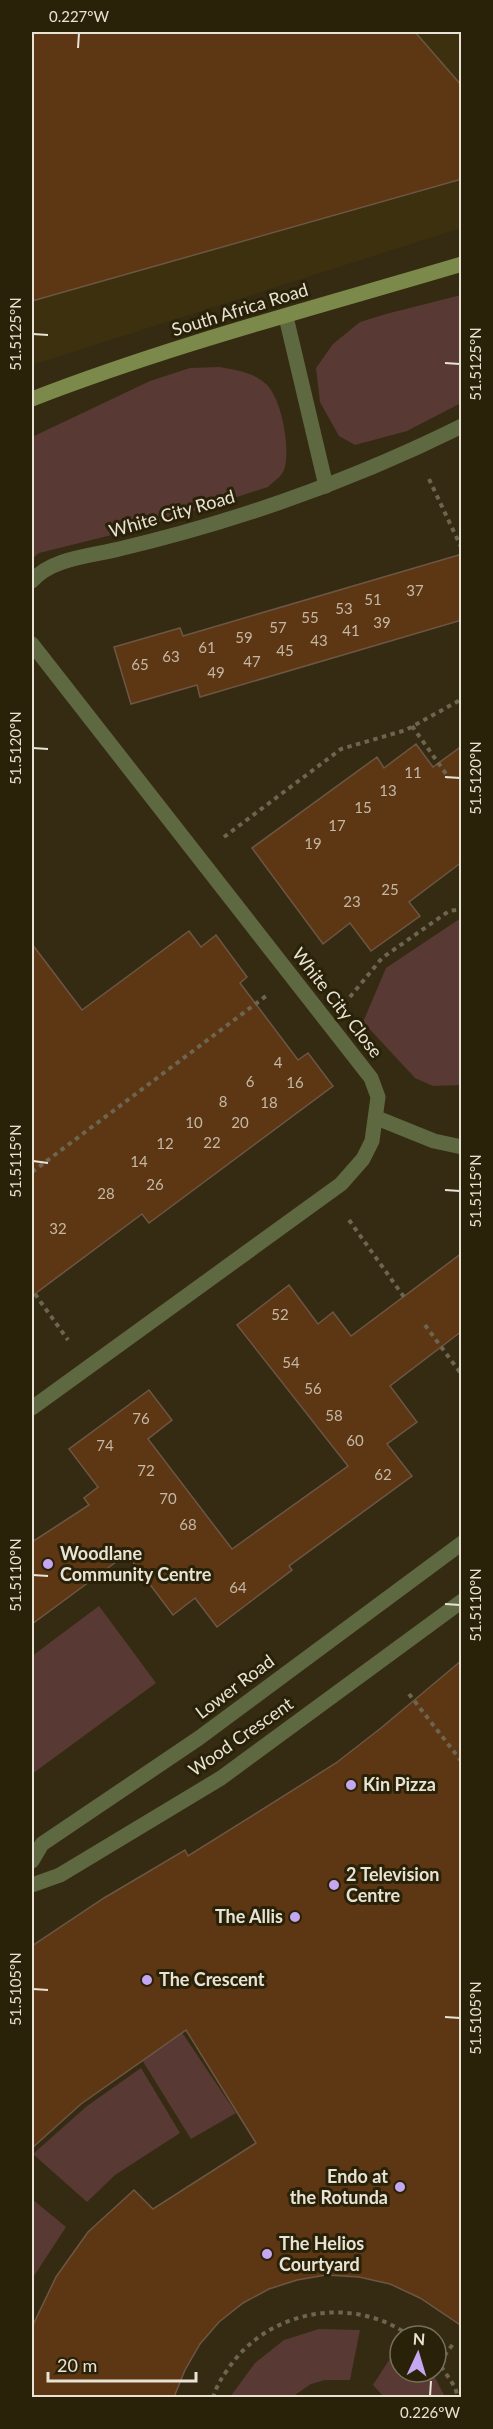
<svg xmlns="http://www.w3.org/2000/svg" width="493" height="2429" font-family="Lato,sans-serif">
<rect width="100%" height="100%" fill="#342b12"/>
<!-- built -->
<path fill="#3c300f" d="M32,32h429v196l-429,137z"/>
<!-- green -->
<g fill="#593933">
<path d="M461,295v108l-54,28 -52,14 -16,-9 -19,-34 -4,-34 17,-24 27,-22 26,-8z"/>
<path d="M219,367c17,3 35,5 48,18 15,15 24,65 17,85 -3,7 -11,12 -16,17l-124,40 -105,26 -7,6v-122l118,-56 40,-13z"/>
<path d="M461,918v167l-28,1 -18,-8 -52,-56 23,-54z"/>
<path d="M99,1606l57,77 -124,91v-118z"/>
<path d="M175,2022l61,91 -45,26 -57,-92z"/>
<path d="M141,2068l39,65 -65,42 -28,27 -54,-48 54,-48z"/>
<path d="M32,2199l34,28 -34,52z"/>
<path d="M319,2329l41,1 -10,50h-25l-14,4 -19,13h-62l25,-34 29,-23z"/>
<path d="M400,2343v29h32l13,25h-61l-11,-12z"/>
</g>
<!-- building -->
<g fill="#5d3714" stroke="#6d5644" stroke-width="1.5">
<path d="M32,32h383l47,54v93l-430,122z"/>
<path d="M462,554v66l-262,77 -3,-12 -66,19 -17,-57 66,-19 3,8z"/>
<path d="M416,744l17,23 29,-21v116l-53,40 11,14 -49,35 -21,-28 -27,21 -71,-96 125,-91 7,11z"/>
<path d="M189,931l12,16 15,-12 31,42 -7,6 58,77 10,-7 25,33 -184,137 -7,-9 -110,82v-352l50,66z"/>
<path d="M462,1253v78l-72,55 27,36 -30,22 25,32 -123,90 3,4 -75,57 -22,-29 -22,17 -46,-61 -95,70v-82l57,-37 -5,-7 14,-11 -29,-38 80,-59 23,30 -24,19 84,110 116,-83 -111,-141 52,-40 29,39 15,-12 18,24z"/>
<path d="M462,1660v666l-42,-28 -30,-14 -31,-7 -33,-2 -29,5 -28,9 -26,14 -24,19 -19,22 -15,26 -11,27h-142l1,-72 23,-48 32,-45 46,-42 19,19 103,-66 -70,-113 -105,74 -49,44v-202l72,-48 81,-48 3,6 148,-93 45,-35z"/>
</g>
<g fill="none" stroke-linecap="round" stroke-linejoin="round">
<!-- path -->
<g stroke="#6c654f" stroke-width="4" stroke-dasharray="4.5 4.5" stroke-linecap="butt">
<path d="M429,479l33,70"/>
<path d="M412,726l37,52"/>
<path d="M224,837l117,-88 65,-19 56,-31"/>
<path d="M350,997l32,-39 67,-47 13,-2"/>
<path d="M32,1172l234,-176"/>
<path d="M349,1220l55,77"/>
<path d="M35,1294l33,46"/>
<path d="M425,1325l37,50"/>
<path d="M409,1694l53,68"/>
<path d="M436,2359l19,28 3,11"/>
<path d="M439,2363l14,-19"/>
<path d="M213,2398c3,-11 8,-19 15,-29 39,-59 124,-75 182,-33"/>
</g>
<!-- lane -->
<g stroke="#5f6941" stroke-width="15">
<path d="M377,1118l57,23 28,6"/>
<path d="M32,1861l10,-17 157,-106 263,-195"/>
<path d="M32,1885l28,-10 161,-97 241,-177"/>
</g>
<!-- street -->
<g stroke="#5f6941" stroke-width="15">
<path d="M286,317l40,169"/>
<path d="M32,581c19,-23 60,-25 87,-32 119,-28 234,-69 343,-123"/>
<path d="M32,644l339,434 7,19 -6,44 -9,18 -22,25 -309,224"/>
</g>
<!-- secondary -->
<path stroke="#7b8a4a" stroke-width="15" d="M32,399c139,-54 286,-92 430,-135"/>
</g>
<!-- ticks -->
<path fill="none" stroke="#e8e3d4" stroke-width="2" d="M78,48l1,-15M33,334l15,1M445,363l15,1M33,748l15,1M445,777l15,1M33,1161l15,2M445,1190l15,1M33,1575l15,1M445,1604l15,1M33,1989l15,1M445,2017l15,1M430,2396l1,-15"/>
<!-- markers -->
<g fill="#c5a7f1" stroke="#2a2208" stroke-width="2">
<circle cx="48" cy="1564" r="6"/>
<circle cx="351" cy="1785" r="6"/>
<circle cx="334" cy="1885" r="6"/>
<circle cx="295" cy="1917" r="6"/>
<circle cx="147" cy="1980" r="6"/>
<circle cx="400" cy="2187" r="6"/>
<circle cx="267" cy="2254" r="6"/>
</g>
<g text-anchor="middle" stroke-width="6" stroke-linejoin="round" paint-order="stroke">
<!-- number labels -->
<g font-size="15" fill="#c5b8a4">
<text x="415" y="596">37</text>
<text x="373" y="605">51</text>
<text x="344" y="614">53</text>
<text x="310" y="623">55</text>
<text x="382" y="628">39</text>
<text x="278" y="633">57</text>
<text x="351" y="636">41</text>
<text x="244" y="643">59</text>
<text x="319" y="646">43</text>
<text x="207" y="653">61</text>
<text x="285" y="656">45</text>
<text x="171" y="662">63</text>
<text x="252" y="667">47</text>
<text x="140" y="670">65</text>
<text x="216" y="678">49</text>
<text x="413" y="778">11</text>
<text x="388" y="796">13</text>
<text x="363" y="813">15</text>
<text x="337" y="831">17</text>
<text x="313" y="849">19</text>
<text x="390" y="895">25</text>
<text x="352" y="907">23</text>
<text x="278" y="1068">4</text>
<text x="250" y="1087">6</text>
<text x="295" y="1088">16</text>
<text x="223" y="1107">8</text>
<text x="269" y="1108">18</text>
<text x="194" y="1128">10</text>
<text x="240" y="1128">20</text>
<text x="212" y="1148">22</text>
<text x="165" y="1149">12</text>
<text x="139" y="1167">14</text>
<text x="155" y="1190">26</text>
<text x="106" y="1199">28</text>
<text x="58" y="1234">32</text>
<text x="280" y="1320">52</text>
<text x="291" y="1368">54</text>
<text x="313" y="1394">56</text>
<text x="334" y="1421">58</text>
<text x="141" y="1424">76</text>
<text x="355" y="1446">60</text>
<text x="105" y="1451">74</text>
<text x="146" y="1476">72</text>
<text x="383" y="1480">62</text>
<text x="168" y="1504">70</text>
<text x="188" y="1530">68</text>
<text x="238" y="1593">64</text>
</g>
<!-- street labels -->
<g font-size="18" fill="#e8e3d4" stroke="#2a2208">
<text transform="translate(240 310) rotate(-17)" y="6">South Africa Road</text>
<text transform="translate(172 514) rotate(-16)" y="6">White City Road</text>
<text transform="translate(337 1003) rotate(52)" y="6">White City Close</text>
<text transform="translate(235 1687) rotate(-37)" y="6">Lower Road</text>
<text transform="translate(241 1737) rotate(-35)" y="6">Wood Crescent</text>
</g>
<!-- poi labels -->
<g font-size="18" font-weight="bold" fill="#e8e3d4" stroke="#2a2208" text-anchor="start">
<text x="60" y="1560">Woodlane<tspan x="60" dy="21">Community Centre</tspan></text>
<text x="363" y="1791">Kin Pizza</text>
<text x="346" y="1881">2 Television<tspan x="346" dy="21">Centre</tspan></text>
<text x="283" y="1923" text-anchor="end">The Allis</text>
<text x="159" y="1986">The Crescent</text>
<text x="388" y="2183" text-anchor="end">Endo at<tspan x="388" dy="21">the Rotunda</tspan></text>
<text x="279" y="2250">The Helios<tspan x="279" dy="21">Courtyard</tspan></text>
</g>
</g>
<!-- border -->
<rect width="493" height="2429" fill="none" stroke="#2a2208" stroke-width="66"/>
<!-- north arrow -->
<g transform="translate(418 2354) rotate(4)"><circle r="28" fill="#2a2208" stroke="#766f5a" stroke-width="1.5"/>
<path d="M0-4.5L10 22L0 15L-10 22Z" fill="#c5a7f1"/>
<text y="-9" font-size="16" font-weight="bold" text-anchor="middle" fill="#e8e3d4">N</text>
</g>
<!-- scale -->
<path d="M48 2372v9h148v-9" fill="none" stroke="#e8e3d4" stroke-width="3"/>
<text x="57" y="2372" font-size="18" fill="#e8e3d4" stroke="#2a2208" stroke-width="4.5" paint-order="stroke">20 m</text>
<rect x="33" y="33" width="427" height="2363" fill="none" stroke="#e8e3d4" stroke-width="2"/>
<g font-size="15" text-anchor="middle" fill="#e8e3d4">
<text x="79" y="22">0.227°W</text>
<text transform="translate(16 334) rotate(-90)" y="5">51.5125°N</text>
<text transform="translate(476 364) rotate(-90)" y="5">51.5125°N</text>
<text transform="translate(16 748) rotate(-90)" y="5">51.5120°N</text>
<text transform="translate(476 778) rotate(-90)" y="5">51.5120°N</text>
<text transform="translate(16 1161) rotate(-90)" y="5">51.5115°N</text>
<text transform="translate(476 1191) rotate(-90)" y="5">51.5115°N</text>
<text transform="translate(16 1575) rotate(-90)" y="5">51.5110°N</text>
<text transform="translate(476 1605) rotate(-90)" y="5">51.5110°N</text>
<text transform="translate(16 1989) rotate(-90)" y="5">51.5105°N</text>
<text transform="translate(476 2018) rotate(-90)" y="5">51.5105°N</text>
<text x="430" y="2418">0.226°W</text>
</g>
</svg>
